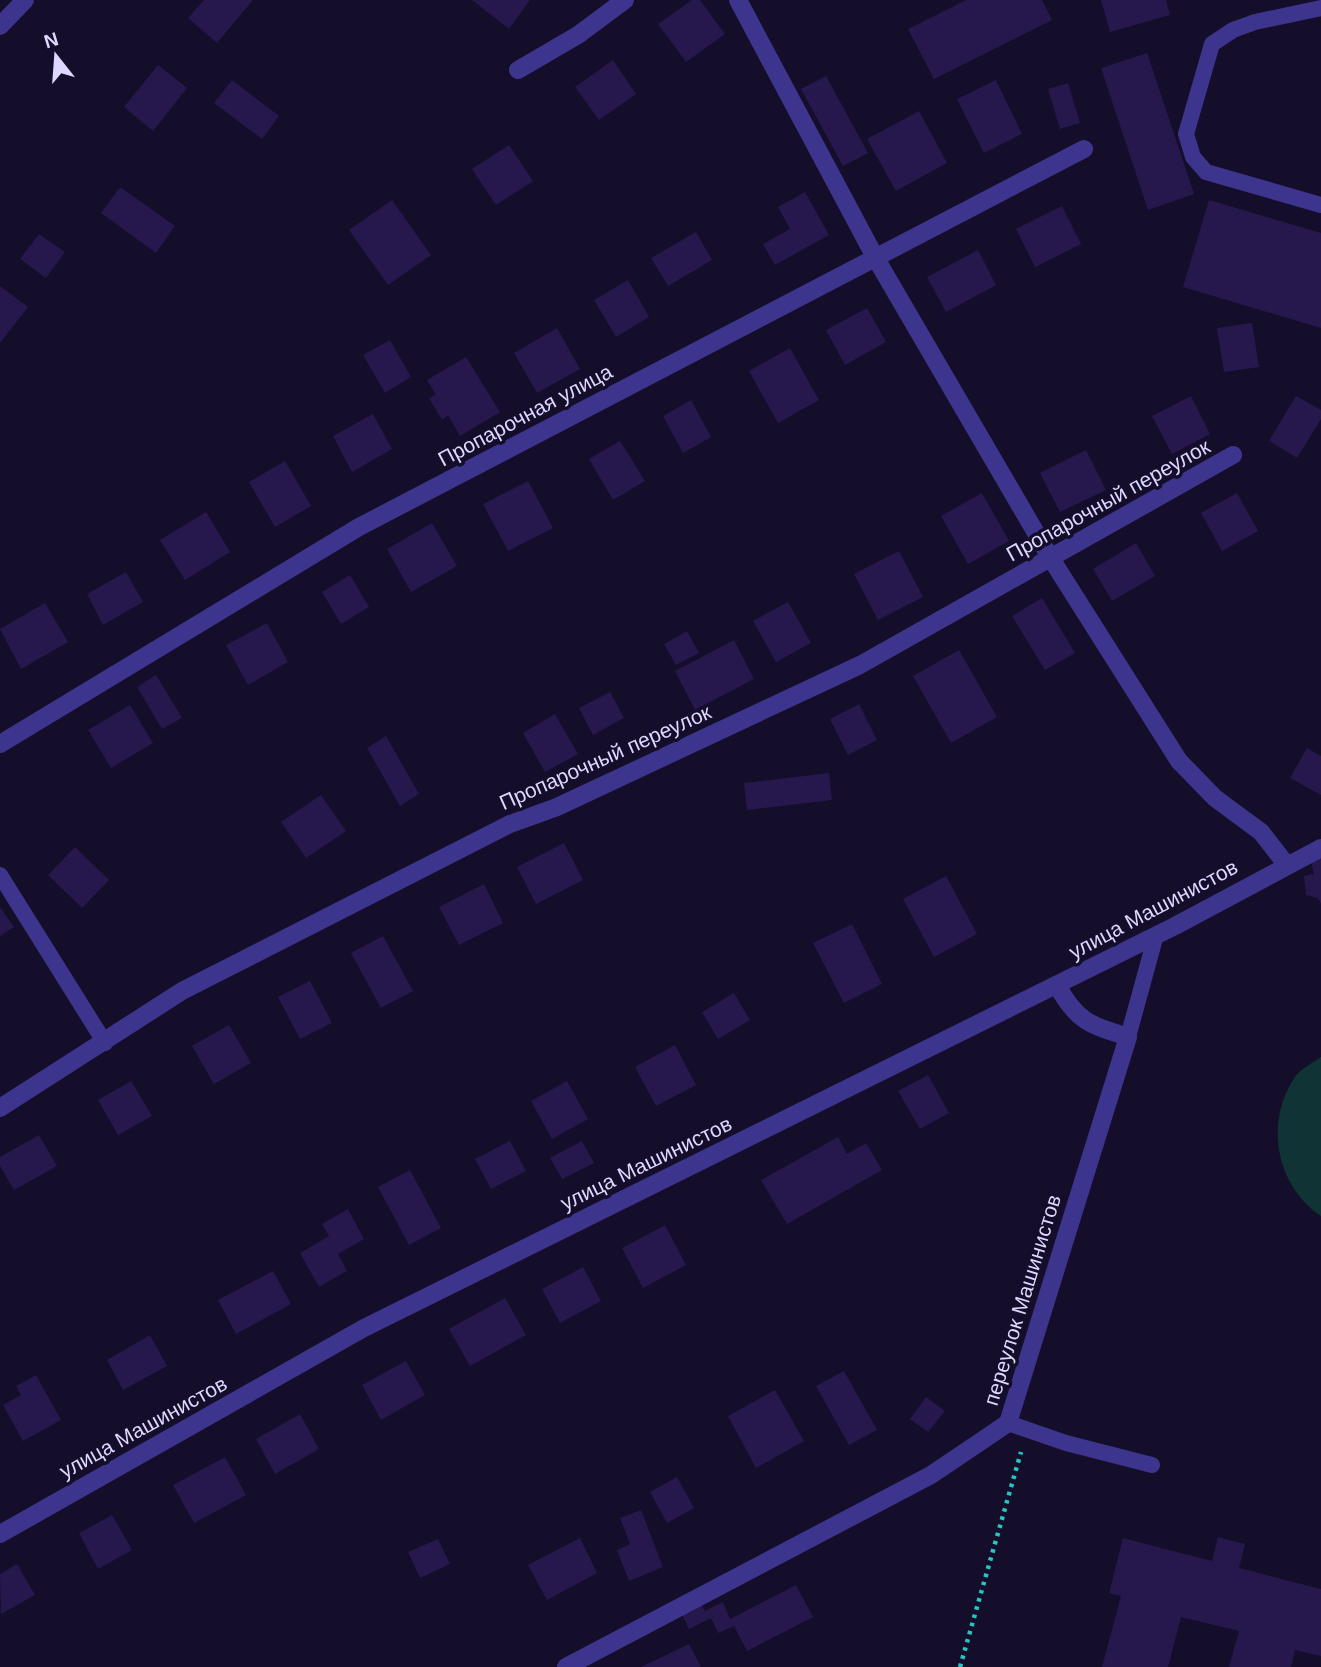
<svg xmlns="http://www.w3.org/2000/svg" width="1321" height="1667" font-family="Arial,sans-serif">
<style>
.green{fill:#103435}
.building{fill:#26184d}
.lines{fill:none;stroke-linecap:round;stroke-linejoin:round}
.path{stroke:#25c6c4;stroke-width:4.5;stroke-dasharray:3.5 5;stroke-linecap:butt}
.service{stroke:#3d358d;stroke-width:16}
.minor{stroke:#3d358d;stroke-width:18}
.tertiary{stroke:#3d358d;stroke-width:18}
.labels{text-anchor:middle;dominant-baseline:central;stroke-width:7;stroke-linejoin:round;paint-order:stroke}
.street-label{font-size:21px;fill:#ded7ff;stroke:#140e2a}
</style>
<rect width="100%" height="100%" fill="#140e2a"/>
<path class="green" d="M1321 1057V1216C1276 1186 1264 1122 1295 1077 1300 1069 1313 1063 1321 1057Z"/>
<path class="building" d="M204 0H253L217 43 188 18Z
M472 0H530L509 29Z
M692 0H700L725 34 686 62 658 24Z
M966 0H1042L1052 20 934 79 908 29Z
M1101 0H1166L1170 15 1110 32Z
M1147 53 1194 194 1148 210 1101 68Z
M613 60 636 94 599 120 575 87Z
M158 65 187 88 153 131 124 107Z
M826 76 868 153 843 166 801 89Z
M232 80 279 116 262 139 214 103Z
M996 80 1022 134 984 153 957 99Z
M1068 83 1080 123 1060 129 1048 89Z
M919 111 947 163 896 191 867 139Z
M509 145 533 181 496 205 472 169Z
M120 187 175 226 156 253 101 213Z
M805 192 829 235 775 265 763 244 790 229 778 207Z
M392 200 431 255 388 285 349 230Z
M1209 200 1321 233V328L1183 287Z
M1062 206 1081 244 1035 267 1016 229Z
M696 232 712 260 668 286 651 258Z
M39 234 65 252 46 278 20 259Z
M978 250 996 285 946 312 927 277Z
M628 280 649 317 616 337 594 300Z
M0 286 28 307 0 343Z
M867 308 886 342 845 365 826 330Z
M1252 323 1259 367 1224 372 1217 328Z
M557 328 580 369 537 393 514 353Z
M390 340 411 377 385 393 363 355Z
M790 348 819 400 778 423 749 371Z
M466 357 500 412 460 436 448 415 442 420 429 398 436 395 427 380Z
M1191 396 1210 434 1172 454 1152 416Z
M1296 396 1321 410V419L1297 458 1269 441Z
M691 400 711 437 683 453 663 416Z
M373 414 392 449 352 472 333 436Z
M620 441 645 481 613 500 589 459Z
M1086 450 1106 490 1060 512 1040 473Z
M285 461 311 506 275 527 249 482Z
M528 481 553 528 508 551 483 504Z
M982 493 1009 541 968 564 941 516Z
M1237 493 1258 531 1222 551 1201 513Z
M206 512 230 552 185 580 160 540Z
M432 523 457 566 411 592 387 549Z
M1136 543 1155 576 1112 601 1093 569Z
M899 551 923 597 878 620 854 574Z
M126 572 143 602 103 625 87 594Z
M350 575 369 607 341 624 322 592Z
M1042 598 1075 653 1045 670 1012 616Z
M788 602 811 643 776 662 753 621Z
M45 603 68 642 21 669 0 629Z
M267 623 288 662 248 685 226 645Z
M687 631 699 653 676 665 664 644Z
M734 640 754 679 695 710 675 671Z
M959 650 997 717 951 743 913 676Z
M156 675 182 718 162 729 137 687Z
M610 692 624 718 593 735 579 708Z
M859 704 877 740 848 755 830 719Z
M130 705 153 743 111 768 88 730Z
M555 714 578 754 545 772 523 733Z
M386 736 419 794 400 806 367 748Z
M1307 748 1321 756V795L1290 778Z
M829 773 832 800 747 810 744 783Z
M321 795 346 831 306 858 281 822Z
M564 843 583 880 536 904 517 867Z
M75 847 109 880 82 908 48 875Z
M1321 853V904L1318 898 1306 895 1304 876 1314 874 1310 857Z
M946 876 977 934 934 957 903 899Z
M484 884 503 923 459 945 439 907Z
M0 907 14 927 0 936Z
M852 924 882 984 844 1003 813 943Z
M383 936 413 991 381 1008 351 953Z
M310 981 332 1023 300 1039 278 997Z
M734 993 750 1020 718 1039 702 1012Z
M229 1025 251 1063 214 1084 192 1046Z
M675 1045 696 1085 656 1106 635 1067Z
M928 1075 949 1113 920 1129 898 1091Z
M131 1081 152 1116 118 1135 98 1100Z
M567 1081 588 1119 552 1139 531 1101Z
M39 1135 57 1166 14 1190 0 1166V1157Z
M838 1137 847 1154 866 1143 882 1170 787 1224 761 1180Z
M510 1141 526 1171 491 1189 475 1159Z
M582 1141 594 1163 562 1179 550 1158Z
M410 1170 441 1228 409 1245 378 1187Z
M348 1209 364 1239 338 1254 347 1271 319 1287 300 1253 329 1236 322 1224Z
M665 1225 686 1265 643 1288 622 1248Z
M583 1267 601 1301 560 1323 542 1289Z
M273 1271 291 1304 236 1334 218 1300Z
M505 1298 526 1335 470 1366 449 1329Z
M150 1335 167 1366 123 1390 107 1360Z
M406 1361 425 1395 381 1420 362 1385Z
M844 1371 877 1430 849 1445 816 1386Z
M36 1375 61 1420 23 1441 3 1405 21 1395 16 1386Z
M775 1390 804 1441 756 1468 728 1416Z
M926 1397 945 1411 928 1432 910 1419Z
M300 1414 319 1449 275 1474 256 1439Z
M225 1457 246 1495 194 1523 173 1485Z
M677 1477 694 1508 667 1523 650 1492Z
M641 1510 663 1567 629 1581 617 1550 630 1544 620 1518Z
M112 1515 132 1550 98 1569 79 1533Z
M1218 1537 1245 1544 1239 1568 1321 1589V1656L1295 1650 1291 1667H1229L1239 1631 1181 1617 1168 1667H1102L1121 1596 1109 1593 1123 1538 1212 1561Z
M580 1538 597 1573 547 1600 528 1565Z
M438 1539 450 1564 420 1578 408 1552Z
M17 1564 35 1595 1 1614 0 1574Z
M796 1585 813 1617 747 1651 734 1626 718 1633 711 1618 689 1629 681 1613 701 1604 705 1611 723 1602 730 1619Z
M689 1644 701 1667H641Z"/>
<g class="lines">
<path class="path" d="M960 1667 1021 1452"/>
<path class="service" d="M1321 8 1255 22 1233 30 1212 44 1186 134 1193 157 1206 172 1321 205
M0 875 105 1043
M1128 1037 1156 935
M1008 1423 1066 1443 1152 1465"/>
<path class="minor" d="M738 0 875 257 1050 557 1179 761 1215 798 1261 832 1286 864
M518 70 578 35 625 0
M0 744 359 527 1084 149
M0 1108 182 991 510 824 557 807 860 665 1233 455
M0 1534 364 1328 1175 926 1321 848
M566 1667 931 1475 1008 1423 1128 1037C1090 1025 1077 1022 1057 985"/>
<path class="tertiary" d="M0 26 25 0"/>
</g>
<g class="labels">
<g class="street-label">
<text transform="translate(525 415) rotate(-28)">Пропарочная улица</text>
<text transform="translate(1108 500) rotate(-29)">Пропарочный переулок</text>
<text transform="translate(605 757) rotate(-24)">Пропарочный переулок</text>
<text transform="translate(1153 909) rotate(-28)">улица Машинистов</text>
<text transform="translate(646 1163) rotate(-26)">улица Машинистов</text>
<text transform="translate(1022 1300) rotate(-73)">переулок Машинистов</text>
<text transform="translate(143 1427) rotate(-29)">улица Машинистов</text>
</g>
</g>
<g transform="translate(56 56) rotate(343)" stroke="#140e2a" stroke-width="5" paint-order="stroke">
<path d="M0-5L12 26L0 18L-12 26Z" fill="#ded7ff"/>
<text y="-10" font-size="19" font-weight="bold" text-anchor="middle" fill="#ded7ff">N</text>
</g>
</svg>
